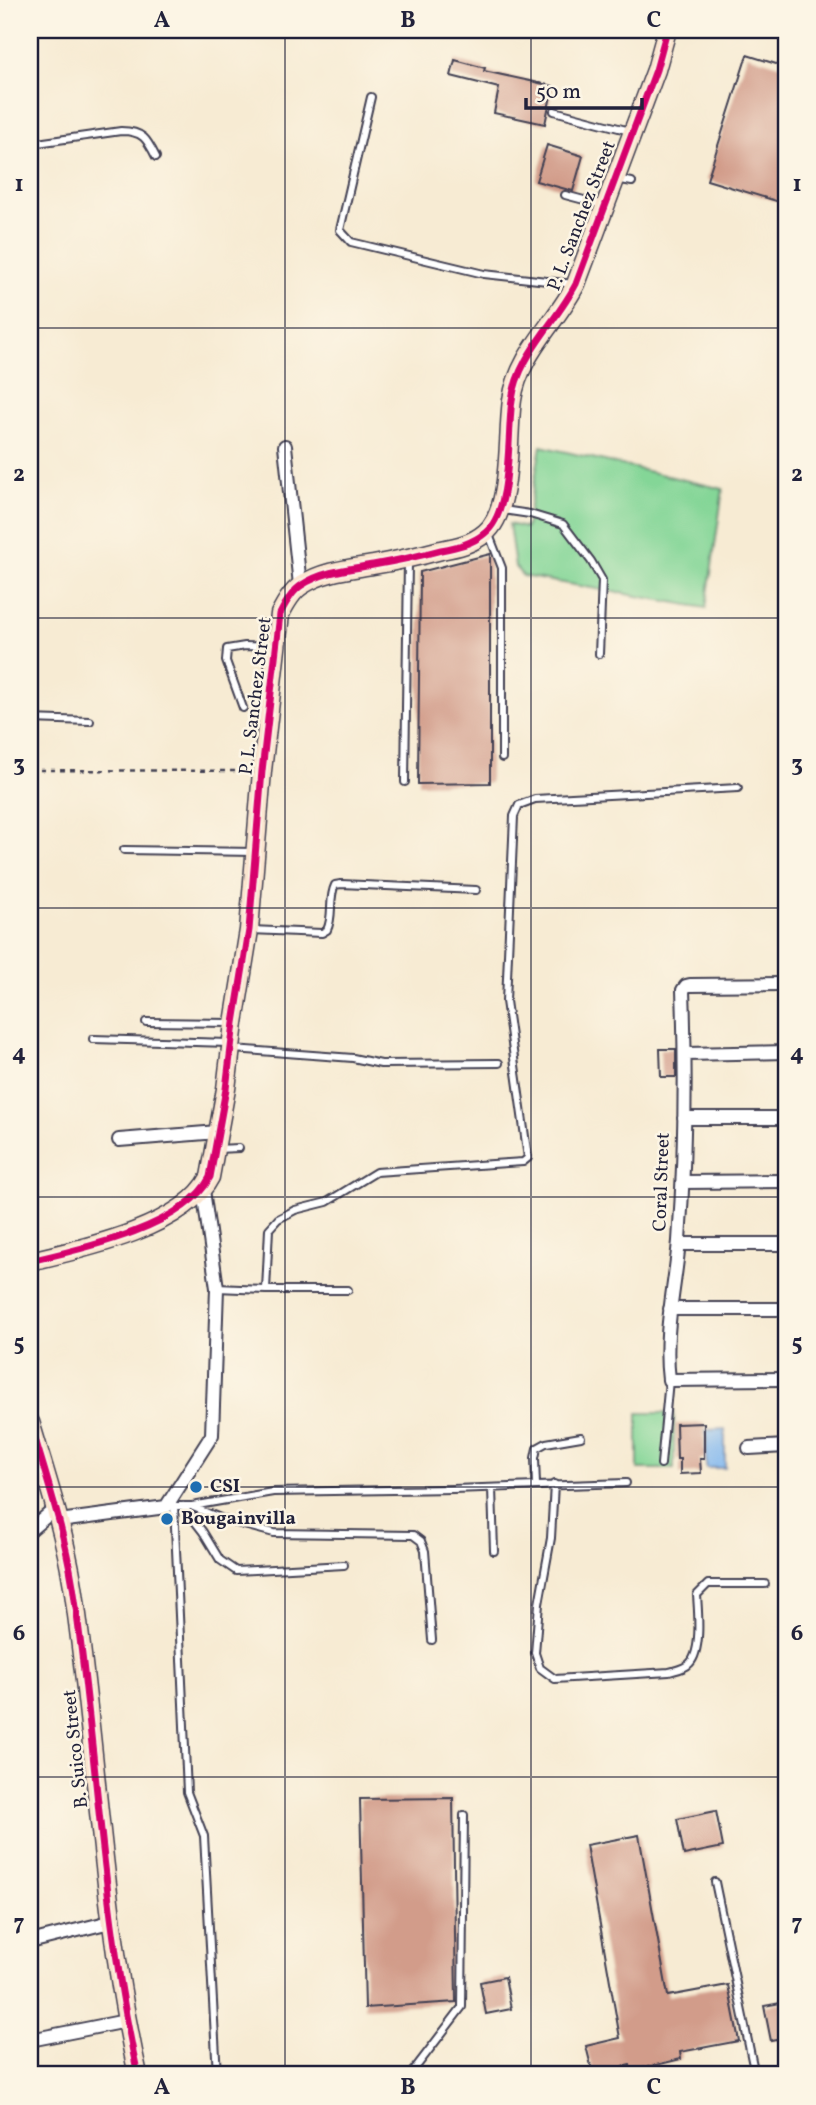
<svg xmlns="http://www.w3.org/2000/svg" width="816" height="2105" font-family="Vollkorn,serif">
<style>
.green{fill:#84d697;stroke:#537c69;stroke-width:2}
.water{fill:#7fb6ef;stroke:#506c95;stroke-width:2}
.building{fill:#d29c8a}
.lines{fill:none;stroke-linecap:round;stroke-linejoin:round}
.lane-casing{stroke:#424052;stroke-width:10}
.street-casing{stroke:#424052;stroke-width:16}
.secondary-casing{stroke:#424052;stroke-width:21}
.path{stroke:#424052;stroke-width:2.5;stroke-dasharray:5 5;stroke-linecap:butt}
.lane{stroke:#fff;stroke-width:6}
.street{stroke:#fff;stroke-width:12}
.secondary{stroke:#fbe5cf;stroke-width:18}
.cycleway-casing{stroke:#fcf5e5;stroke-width:11}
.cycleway{stroke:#d6006c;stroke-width:7}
.grid{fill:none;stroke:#22223b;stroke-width:2;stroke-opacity:0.55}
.poi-dot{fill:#1f6fb2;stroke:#fcf5e5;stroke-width:2.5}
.labels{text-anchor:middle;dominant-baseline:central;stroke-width:5;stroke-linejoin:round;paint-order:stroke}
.street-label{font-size:19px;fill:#22223b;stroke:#fcf5e5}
.poi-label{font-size:19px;font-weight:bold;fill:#22223b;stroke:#fcf5e5;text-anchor:start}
.neatline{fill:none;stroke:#22223b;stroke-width:2.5}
.grid-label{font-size:23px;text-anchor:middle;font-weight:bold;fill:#22223b}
</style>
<rect width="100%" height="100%" fill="#fcf5e5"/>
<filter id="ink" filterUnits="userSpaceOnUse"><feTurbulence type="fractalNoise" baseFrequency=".0143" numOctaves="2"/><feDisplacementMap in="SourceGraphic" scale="14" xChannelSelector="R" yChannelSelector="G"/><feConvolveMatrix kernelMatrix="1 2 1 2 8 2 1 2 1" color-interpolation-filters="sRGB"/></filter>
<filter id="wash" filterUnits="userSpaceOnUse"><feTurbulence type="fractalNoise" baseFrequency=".00686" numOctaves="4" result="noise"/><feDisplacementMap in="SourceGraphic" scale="28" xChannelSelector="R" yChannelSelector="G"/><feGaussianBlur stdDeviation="1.57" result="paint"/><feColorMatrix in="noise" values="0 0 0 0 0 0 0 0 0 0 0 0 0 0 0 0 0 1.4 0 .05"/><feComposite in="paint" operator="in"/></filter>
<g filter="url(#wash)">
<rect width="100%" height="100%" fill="#f7ebd3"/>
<path class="green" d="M541 446 723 489 706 608 523 576 515 567 509 524 526 528Z
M638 1413H674V1469H638Z"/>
<path class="water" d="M725 1429V1468H706V1430Z"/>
<g id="blocks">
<path class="building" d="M747 55 786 67V204L707 180Z
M455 60 485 68 484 71 553 86 545 124 494 113 499 88 451 76Z
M547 145 583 156 573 191 536 181Z
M490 554V783L418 784 420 572Z
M660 1049H676V1077H661Z
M704 1423V1459H700L701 1473 680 1474V1459H677L676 1424Z
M453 1798 456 2002 365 2008 360 1799Z
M716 1811 723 1847 684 1855 677 1819Z
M639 1835 668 1996 728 1985 739 2041 680 2052 681 2059 631 2071 630 2065 593 2074 586 2046 620 2038 586 1845Z
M505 1977 511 2009 486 2014 480 1982Z
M786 2002V2038L771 2041 764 2006Z"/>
</g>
</g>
<g filter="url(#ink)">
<use href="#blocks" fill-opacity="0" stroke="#424052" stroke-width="2"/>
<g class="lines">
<defs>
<path id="lane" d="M371 97 340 230 351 242 484 274 574 284
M554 111 630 131
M30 144 121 131C143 131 147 139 156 157
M616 179 632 182
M565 195 603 205
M503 510 530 514 563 524 591 561 602 580 599 654
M488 532 502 568V758
M243 708 226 661 227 649 245 646 275 647
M30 719 90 721
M405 782 408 561
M124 850 255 852
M251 930 322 933 327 930C334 916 328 899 335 885L341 884 476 890
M146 1022 232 1023
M93 1039 229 1043
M233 1049 353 1058 381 1064 499 1063
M216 1149 239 1148
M217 1288 266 1290H348
M266 1290 269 1229 278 1219 295 1210 327 1202 376 1172 523 1162 528 1158 506 1001 514 816 519 805 535 799 738 788
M661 1464 669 1380
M554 1484 551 1538 539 1604 535 1653 540 1668 555 1679 669 1672C676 1670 685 1669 690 1663 702 1650 698 1611 697 1595L708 1584H765
M536 1485 535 1458 537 1448 546 1443 581 1437
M492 1488 494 1551
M174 1505 187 1792 204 1836 217 2075
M171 1506H192L273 1492 453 1489 626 1483
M183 1506 203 1532 220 1560 236 1571 344 1565
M193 1507 225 1520 274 1533 413 1535 421 1541 425 1551 432 1640
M715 1882 755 2075
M410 2075 462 2007 464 1815"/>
<path id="street" d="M285 446 300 585
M786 984 690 985 686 986 683 990C686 1073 685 1158 679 1241 675 1288 663 1333 669 1380L786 1379
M686 1054 786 1052
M684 1118H786
M119 1140 218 1132
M683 1182 786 1181
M679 1244H786
M670 1309H786
M749 1448 786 1446
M59 1521 166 1507 212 1435 217 1288 203 1190
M30 1530 56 1508
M30 1942 110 1922
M30 2040 126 2021"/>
<path id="secondary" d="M30 1261C82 1249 185 1227 210 1177L226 1089 234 1023 249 930 262 771 280 614C285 604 292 591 302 585 323 571 350 569 373 565 396 561 419 556 441 550 457 547 472 544 485 533 513 511 507 434 512 400 518 355 556 323 576 284L656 70 667 30
M30 1422C46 1476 64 1530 73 1586 97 1749 102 1914 138 2075"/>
</defs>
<use href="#lane" class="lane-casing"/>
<use href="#street" class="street-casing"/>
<use href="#secondary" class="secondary-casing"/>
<path class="path" d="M30 770 247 771"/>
<use href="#lane" class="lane"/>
<use href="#street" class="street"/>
<use href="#secondary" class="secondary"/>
<defs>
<path id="cycleway" d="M30 1261C82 1249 185 1227 210 1177L226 1089 234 1023 249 930 262 771 280 614C285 604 292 591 302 585 323 571 350 569 373 565 396 561 419 556 441 550 457 547 472 544 485 533 513 511 507 434 512 400 518 355 556 323 576 284L656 70 667 30
M30 1422C46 1476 64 1530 73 1586 97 1749 102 1914 138 2075"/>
</defs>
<use href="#cycleway" class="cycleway-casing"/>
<use href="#cycleway" class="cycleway"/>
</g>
</g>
<path class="grid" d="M285 30V2075M531 30V2075M30 328H786M30 618H786M30 908H786M30 1197H786M30 1487H786M30 1777H786"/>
<g class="poi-dot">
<circle cx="196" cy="1487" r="7"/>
<circle cx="167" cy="1519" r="7"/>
</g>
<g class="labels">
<g class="street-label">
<text transform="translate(582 216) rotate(-69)">P. L. Sanchez Street</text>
<text transform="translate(256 696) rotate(-83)">P. L. Sanchez Street</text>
<text transform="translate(662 1182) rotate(-88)">Coral Street</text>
<text transform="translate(76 1749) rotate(-96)">B. Suico Street</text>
</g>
<g class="poi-label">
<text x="210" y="1487">CSI</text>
<text x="181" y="1519">Bougainvilla</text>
</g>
</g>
<rect width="816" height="2105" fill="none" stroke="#fcf5e5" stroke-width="77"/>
<path d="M526 98v10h116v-10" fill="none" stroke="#22223b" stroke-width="3.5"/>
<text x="536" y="98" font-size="21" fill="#22223b" stroke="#fcf5e5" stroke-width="5" paint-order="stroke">50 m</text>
<rect x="38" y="38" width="740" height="2028" class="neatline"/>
<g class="grid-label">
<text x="162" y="27">A</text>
<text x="408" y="27">B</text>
<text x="654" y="27">C</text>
<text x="19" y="191">1</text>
<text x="797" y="191">1</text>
<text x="19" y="481">2</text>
<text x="797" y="481">2</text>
<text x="19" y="771">3</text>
<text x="797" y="771">3</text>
<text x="19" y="1060">4</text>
<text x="797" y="1060">4</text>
<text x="19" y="1350">5</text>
<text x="797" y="1350">5</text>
<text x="19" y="1640">6</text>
<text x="797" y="1640">6</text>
<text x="19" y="1930">7</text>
<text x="797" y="1930">7</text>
<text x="162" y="2094">A</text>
<text x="408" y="2094">B</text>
<text x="654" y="2094">C</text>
</g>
</svg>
